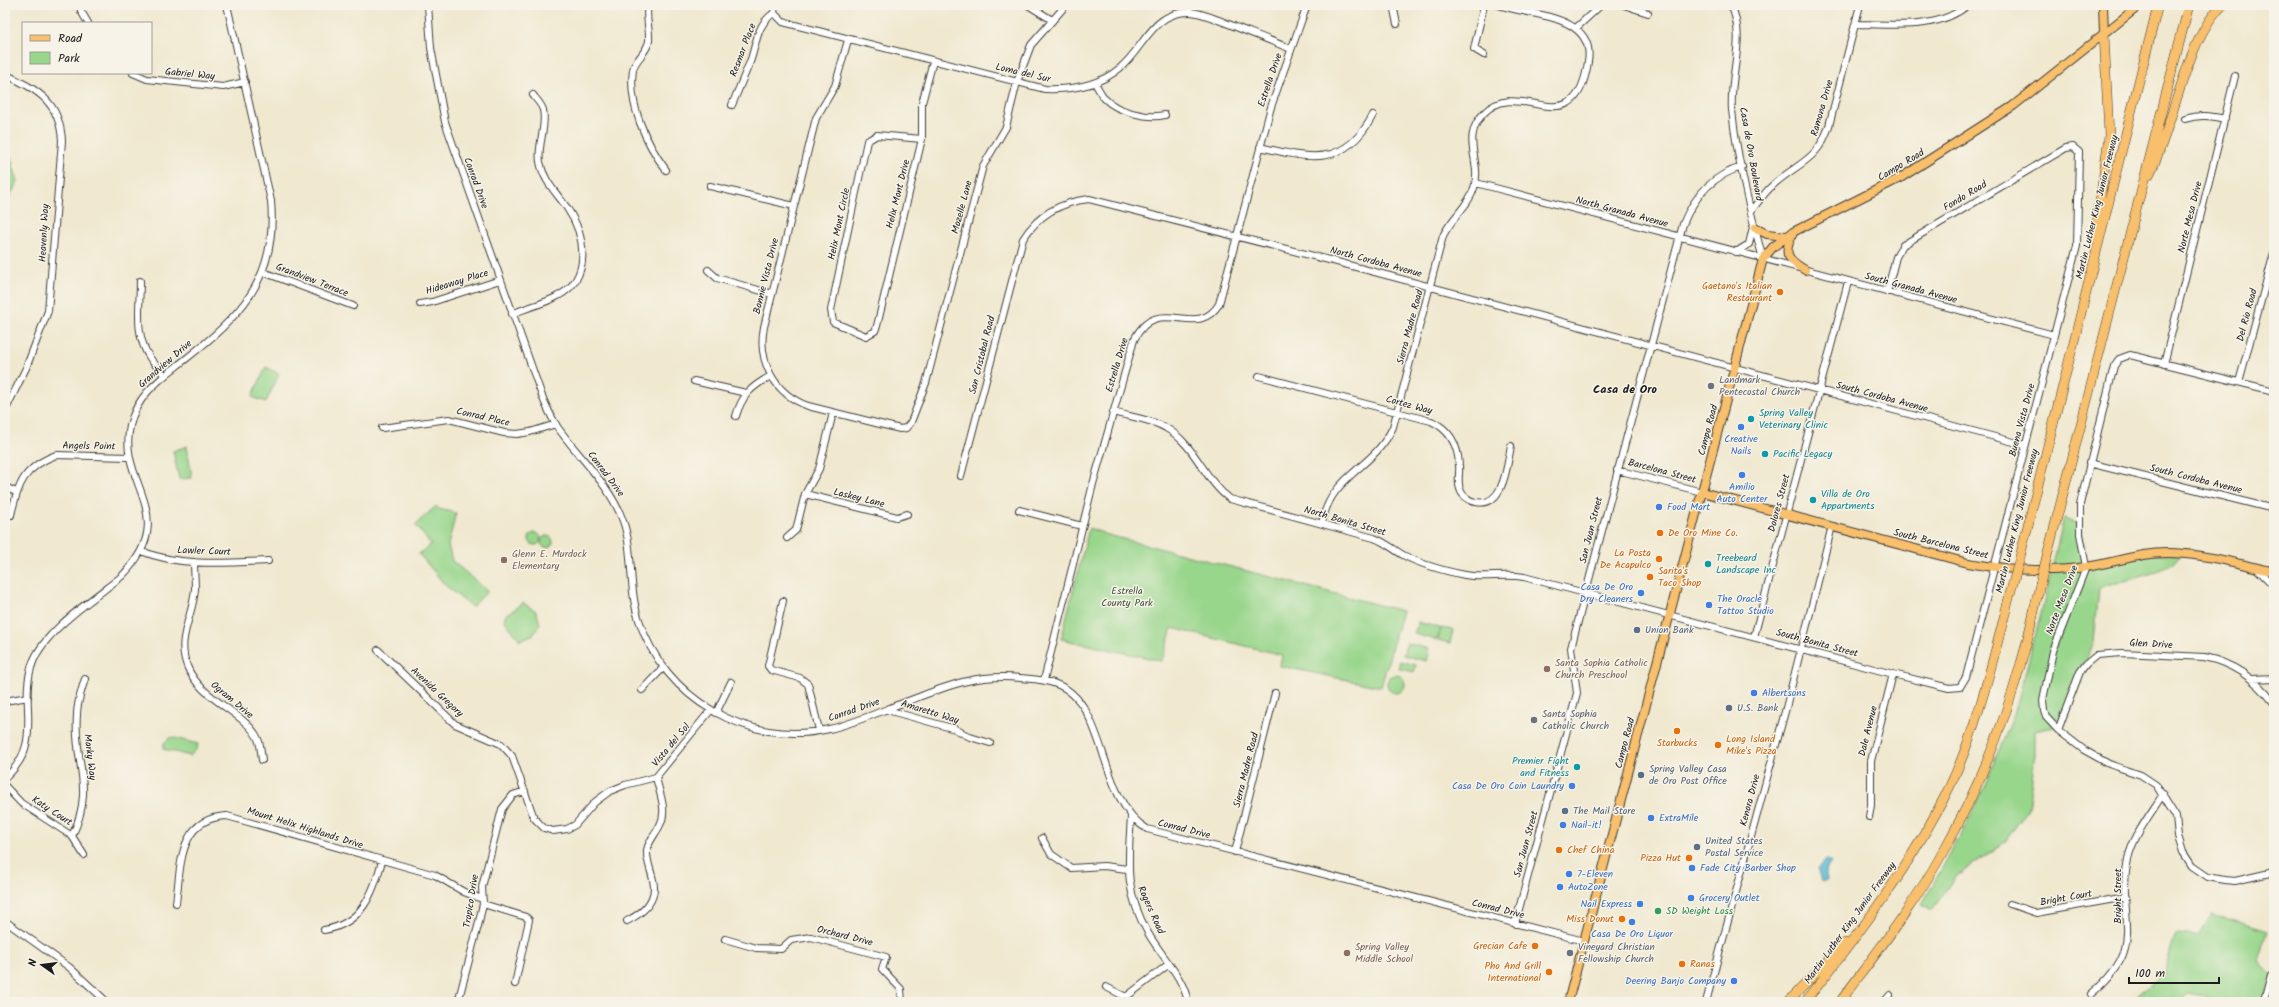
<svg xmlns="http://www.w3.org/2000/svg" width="2279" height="1007" font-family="Kalam,sans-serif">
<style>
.green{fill:#98d68b;stroke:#5a7954}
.water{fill:#55b6d3;stroke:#386978}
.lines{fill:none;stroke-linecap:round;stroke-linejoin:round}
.minor-casing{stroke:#3c3b37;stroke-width:8}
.major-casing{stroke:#3c3b37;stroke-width:10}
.highway-casing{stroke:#3c3b37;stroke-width:10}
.minor{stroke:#fff;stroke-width:6}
.major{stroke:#f8bf6c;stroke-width:8}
.highway{stroke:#f8bf6c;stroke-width:9}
.highway-bridge-casing{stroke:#3c3b37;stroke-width:10;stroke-linecap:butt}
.highway-bridge{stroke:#f8bf6c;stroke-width:9}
.food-dot{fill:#e8710a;stroke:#f7f3e8;stroke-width:1.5}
.worship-dot{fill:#6b7280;stroke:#f7f3e8;stroke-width:1.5}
.culture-dot{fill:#0f9aa8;stroke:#f7f3e8;stroke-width:1.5}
.shop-dot{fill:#3f7fe0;stroke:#f7f3e8;stroke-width:1.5}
.education-dot{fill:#8d6e63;stroke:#f7f3e8;stroke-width:1.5}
.service-dot{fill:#5c6f8a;stroke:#f7f3e8;stroke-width:1.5}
.leisure-dot{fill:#2e9e5b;stroke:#f7f3e8;stroke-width:1.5}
.labels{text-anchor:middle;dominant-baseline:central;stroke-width:3;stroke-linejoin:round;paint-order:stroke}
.street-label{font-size:10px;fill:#1c1c1c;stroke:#f7f3e8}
.food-label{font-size:10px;fill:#c56008;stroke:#f7f3e8;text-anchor:end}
.worship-label{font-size:10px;fill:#5b616d;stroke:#f7f3e8;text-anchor:start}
.culture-label{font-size:10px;fill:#0d838f;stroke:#f7f3e8;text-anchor:start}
.shop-label{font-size:10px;fill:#366cbe;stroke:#f7f3e8;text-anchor:start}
.education-label{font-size:10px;fill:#785e54;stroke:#f7f3e8;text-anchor:start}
.park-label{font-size:10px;fill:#41543d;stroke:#f7f3e8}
.service-label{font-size:10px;fill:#4e5e75;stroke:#f7f3e8;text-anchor:start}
.leisure-label{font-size:10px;fill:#27864d;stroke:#f7f3e8;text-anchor:start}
.quarter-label{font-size:12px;font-weight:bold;fill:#1c1c1c;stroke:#f7f3e8}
</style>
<rect width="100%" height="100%" fill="#f7f3e8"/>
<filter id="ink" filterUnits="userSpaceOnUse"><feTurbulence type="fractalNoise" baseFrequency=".025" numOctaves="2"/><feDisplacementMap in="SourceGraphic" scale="8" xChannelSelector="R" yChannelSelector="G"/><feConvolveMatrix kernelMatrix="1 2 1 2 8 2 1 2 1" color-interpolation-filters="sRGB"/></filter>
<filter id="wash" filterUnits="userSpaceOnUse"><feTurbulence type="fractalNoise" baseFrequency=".012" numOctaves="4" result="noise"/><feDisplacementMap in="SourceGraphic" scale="16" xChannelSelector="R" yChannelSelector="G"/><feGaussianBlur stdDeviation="0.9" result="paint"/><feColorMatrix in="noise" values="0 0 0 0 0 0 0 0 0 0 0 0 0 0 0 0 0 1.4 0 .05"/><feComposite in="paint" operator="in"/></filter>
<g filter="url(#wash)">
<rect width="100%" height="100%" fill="#f0e8cf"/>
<path class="green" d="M5 140 18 181 6 203 5 209Z
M266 367 279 374 266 402 252 397Z
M187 446 192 478 179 479 173 451Z
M436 506 439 509 456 513 448 545 452 561 488 591 472 607 446 586 419 554 431 544 415 525Z
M2064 518 2080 525 2086 567 2153 554H2182L2173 564 2159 570 2099 589 2094 642 2063 725 2035 731V755L2028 808 2005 842 1955 877 1932 910 1922 904 1971 816 2014 715 2042 610Z
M1089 528 1108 535 1402 611 1381 687 1280 666 1282 655 1172 628 1162 661 1061 639Z
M529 539a6 6 0 1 1 12 0a6 6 0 1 1-12 0Z
M541 542a6 6 0 1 1 12 0a6 6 0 1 1-12 0Z
M523 603 536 611 540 624 534 634 520 640 504 620 505 616Z
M1418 622 1440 628 1437 640 1414 634Z
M1441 628 1453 630 1450 643 1438 640Z
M1407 643 1429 649 1426 661 1403 655Z
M1400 661 1416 665 1414 672 1398 668Z
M1387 684a9 9 0 1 1 18 0a9 9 0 1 1-18 0Z
M171 737 198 744 197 749 190 756 163 749 164 743Z
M2212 914 2268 931 2259 961 2271 976 2264 1002H2236L2188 993 2179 1002H2133L2139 992 2163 975 2176 933 2199 935Z"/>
<path class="water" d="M1827 859 1831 863C1826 868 1825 874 1827 880L1821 882 1817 869Z"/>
</g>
<g filter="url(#ink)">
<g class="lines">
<defs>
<path id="minor" d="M428 5 431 48 445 122 542 396C546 406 551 416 556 425 578 457 610 484 623 521 634 551 628 588 639 620 664 698 748 748 829 729 852 724 875 714 897 705 942 689 970 673 1020 678 1032 679 1044 679 1056 684 1109 703 1097 799 1147 829L1584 941
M648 5C645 17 650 29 649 41 647 53 634 60 633 70 628 105 646 143 666 170
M775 5 774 13 783 22 1045 89C1072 90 1099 86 1120 68 1145 47 1152 11 1191 12 1203 13 1215 19 1226 23 1248 32 1270 40 1291 49
M1028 5 1052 20
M1393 5 1397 24
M1484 5 1474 49 1484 55
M1624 5 1648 13
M1731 5C1747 39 1729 74 1732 110 1737 160 1750 211 1763 259
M81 11 88 23
M1856 24C1894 24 1937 31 1968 5
M1576 28 1601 5
M848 40 835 86 816 118 764 327C757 362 775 394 808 406L900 429 906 428 911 422 926 383 983 166 1006 127 1017 82 1031 45 1066 5
M133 73 147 79 223 87 245 82
M5 74C37 90 60 101 62 141L48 311 26 368 5 411
M1095 83C1098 88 1101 94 1105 99 1118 112 1148 119 1165 115
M732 105C738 91 744 76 750 62 757 43 756 25 774 13
M2185 119C2199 114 2211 116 2225 119
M922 139 877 135 867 141 831 310 833 322 866 336 875 331 877 326 922 139V103L933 61
M1260 147C1310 159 1345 168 1373 115
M1476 183 2054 335
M710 186 794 206
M1751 211C1758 202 1765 192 1773 185 1797 163 1818 161 1829 126L1860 5
M1736 252 1749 244 1753 227
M708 270 717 278 772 294
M263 272 353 306
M140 281C140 307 134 335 150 358 154 364 160 369 164 375
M420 304 432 302 500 280
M512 314C527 307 544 304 558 296 592 278 586 236 567 208 556 192 544 182 540 162 537 145 547 127 543 110 542 105 536 99 533 95
M2164 364 2235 76
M1259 376 1431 421C1449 429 1458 445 1459 465 1460 473 1457 481 1460 489 1462 496 1469 501 1476 502 1504 508 1507 465 1511 446
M694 381 746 393
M2239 382 2274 253
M2274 391 2130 355 2119 359 2114 366 2080 504V534L2086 567 2053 651 2043 700 2044 711 2046 717 2058 730 2084 750 2109 764 2141 775 2156 785 2176 817 2178 836 2183 852 2192 866 2208 877 2224 880 2235 881 2274 872
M1113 412C1130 417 1151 419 1166 428 1195 444 1204 480 1230 499L1374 538C1385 542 1393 549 1403 555 1422 565 1445 571 1465 575 1485 579 1504 573 1524 577L1893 674 1949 688 1960 687 1966 677 2077 246 2079 152 2073 147 2066 148 1903 245 1896 257 1887 292
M736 416C742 395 752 386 771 376
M382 428 449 419 504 433 517 434 530 432 556 424
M2089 463 2274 509
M1617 470 1702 492
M961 476 1023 239C1038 215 1061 202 1089 199L1337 262 2025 445
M5 487 16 492
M805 494 897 517 907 514
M1019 510 1082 526
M11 515C18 484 24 467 56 455L129 457
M1322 523C1331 474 1374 469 1393 427L1443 236C1451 218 1469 206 1474 188 1483 161 1459 139 1484 113 1520 75 1575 148 1588 62 1596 14 1529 16 1499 5
M787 538 796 530 805 494 819 469 833 413
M141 551C181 567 226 563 268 561
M194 562C194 571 195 580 195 589 193 617 176 638 187 666 200 700 247 713 258 739 261 746 261 753 262 760
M2256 568 2274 586
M783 601 768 666 771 670 800 678 808 684 819 730
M1754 637 1848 282
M378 650 455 724 501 744 512 756 534 818 544 828 553 831 567 829 575 825 595 802 610 791 625 785 656 777 710 711
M2252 679 2274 678
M1044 680 1093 484 1134 340C1158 291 1196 342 1219 304L1271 107 1307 5
M642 690 663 668
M5 701 28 697
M887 710 955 729 970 737 990 743
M716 713 731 682
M2058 730 2080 672 2086 664 2097 655 2122 653 2204 657C2233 663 2256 679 2274 703
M5 778C46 742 17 704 33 662 46 629 95 598 122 576 182 515 117 483 130 426 136 396 160 379 182 362 240 316 278 280 271 201L227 5
M5 786 21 803 72 836 84 855
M1131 817C1128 863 1124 891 1148 933 1161 956 1183 976 1188 1002
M1869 817 1871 805V761L1893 674
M72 836C96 786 73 763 77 715 77 703 81 691 85 679
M1042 838 1051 854 1071 868 1104 866 1127 869
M1235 852 1275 693
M176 903C181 866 178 818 227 816L435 875 464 892 482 899
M483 904 526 917 529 920 515 984
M2010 904 2036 913 2126 897
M5 921 69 967 107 1002
M627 921C643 913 658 900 653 880 651 870 646 860 647 850 649 840 656 834 660 825 668 810 659 793 656 777
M1515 924 1577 693 1571 648 1683 224C1694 197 1713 175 1742 167
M324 930C362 924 373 894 382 861
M725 939 756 948 781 949 791 940 811 937 886 957 882 969 901 989 902 1002
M1106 987 1126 997 1169 964
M2091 994C2151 944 2115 920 2128 859 2133 836 2150 815 2163 794
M458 1002 478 926 483 904 482 887 502 809 513 795 525 791
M1706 1002 1786 708 1832 526
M1884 1002 1890 995
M2264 1002 2271 976H2274"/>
<path id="major" d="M2103 5 2104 33
M1755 228 1767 234 1786 236
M1793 233C1783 253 1786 259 1805 270
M1702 492 1968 563C2008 570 2046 573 2086 567 2114 563 2142 552 2170 553 2205 554 2240 564 2274 572
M1568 1002 1763 259 1773 247 1793 232 1902 177 2013 106 2140 5"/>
<path id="highway" d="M2149 175C2174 127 2184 43 2222 5
M2095 238 2109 136 2104 33
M2020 557 2158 5
M2046 560 2189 5
M1788 1002 1845 943
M1805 1002C1859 934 1912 864 1950 786 1980 722 1995 650 2013 583
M1840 1002C1876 953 1915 904 1944 850 1977 791 2003 728 2021 663 2029 637 2034 610 2040 584"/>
</defs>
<use href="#minor" class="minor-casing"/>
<use href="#major" class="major-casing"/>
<use href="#highway" class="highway-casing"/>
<use href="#minor" class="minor"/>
<use href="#major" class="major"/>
<use href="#highway" class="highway"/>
<defs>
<path id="highway-bridge" d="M2013 583 2020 557
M2040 584 2046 560"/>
</defs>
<use href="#highway-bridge" class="highway-bridge-casing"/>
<use href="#highway-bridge" class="highway-bridge"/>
</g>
</g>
<g class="food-dot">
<circle cx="1780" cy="292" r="4"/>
<circle cx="1660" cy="533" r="4"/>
<circle cx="1659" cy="559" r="4"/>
<circle cx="1650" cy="577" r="4"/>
<circle cx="1677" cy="731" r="4"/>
<circle cx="1718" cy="745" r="4"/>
<circle cx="1559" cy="850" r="4"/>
<circle cx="1689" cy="858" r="4"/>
<circle cx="1622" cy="919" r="4"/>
<circle cx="1535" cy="946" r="4"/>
<circle cx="1682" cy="964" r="4"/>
<circle cx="1549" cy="972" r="4"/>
</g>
<g class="worship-dot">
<circle cx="1711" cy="386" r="4"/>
<circle cx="1534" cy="720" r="4"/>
<circle cx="1570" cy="953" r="4"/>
</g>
<g class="culture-dot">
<circle cx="1751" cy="419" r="4"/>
<circle cx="1765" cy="454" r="4"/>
<circle cx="1813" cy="500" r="4"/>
<circle cx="1708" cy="564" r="4"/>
<circle cx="1577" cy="767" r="4"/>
</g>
<g class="shop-dot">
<circle cx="1741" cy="427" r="4"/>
<circle cx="1742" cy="475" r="4"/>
<circle cx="1659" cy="507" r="4"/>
<circle cx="1641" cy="593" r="4"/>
<circle cx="1709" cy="605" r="4"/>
<circle cx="1754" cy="693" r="4"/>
<circle cx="1572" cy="786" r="4"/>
<circle cx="1651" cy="818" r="4"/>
<circle cx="1563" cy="825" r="4"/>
<circle cx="1692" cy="868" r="4"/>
<circle cx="1569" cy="874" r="4"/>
<circle cx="1560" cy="887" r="4"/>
<circle cx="1691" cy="898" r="4"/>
<circle cx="1640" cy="904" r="4"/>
<circle cx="1632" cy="922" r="4"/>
<circle cx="1734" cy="981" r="4"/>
</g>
<g class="education-dot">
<circle cx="504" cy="560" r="4"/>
<circle cx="1547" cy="669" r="4"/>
<circle cx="1347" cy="953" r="4"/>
</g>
<g class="service-dot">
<circle cx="1637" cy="630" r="4"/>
<circle cx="1729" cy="708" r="4"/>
<circle cx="1641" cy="775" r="4"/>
<circle cx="1565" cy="811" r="4"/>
<circle cx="1697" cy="847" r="4"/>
</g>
<circle class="leisure-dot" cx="1658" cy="911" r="4"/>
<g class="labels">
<g class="street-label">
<text transform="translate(743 50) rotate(-69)">Resmar Place</text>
<text transform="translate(1023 73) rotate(13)">Loma del Sur</text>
<text transform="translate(190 74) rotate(6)">Gabriel Way</text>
<text transform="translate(1270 80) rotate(-71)">Estrella Drive</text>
<text transform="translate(1822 108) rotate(-74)">Ramona Drive</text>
<text transform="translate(1751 154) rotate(80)">Casa de Oro Boulevard</text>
<text transform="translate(1901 165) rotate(-31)">Campo Road</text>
<text transform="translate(476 183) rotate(70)">Conrad Drive</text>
<text transform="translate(898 194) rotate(-76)">Helix Mont Drive</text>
<text transform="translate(1965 196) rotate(-31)">Fondo Road</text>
<text transform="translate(962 207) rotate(-75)">Mozelle Lane</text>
<text transform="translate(2097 207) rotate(-76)">Martin Luther King Junior Freeway</text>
<text transform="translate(1622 212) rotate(15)">North Granada Avenue</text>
<text transform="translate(2190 217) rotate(-76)">Norte Mesa Drive</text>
<text transform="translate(839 224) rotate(-78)">Helix Mont Circle</text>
<text transform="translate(44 233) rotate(-87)">Heavenly Way</text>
<text transform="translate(1376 262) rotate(15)">North Cordoba Avenue</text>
<text transform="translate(766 276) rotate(-76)">Bonnie Vista Drive</text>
<text transform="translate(312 280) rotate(21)">Grandview Terrace</text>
<text transform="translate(457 282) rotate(-17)">Hideaway Place</text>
<text transform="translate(1911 288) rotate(15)">South Granada Avenue</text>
<text transform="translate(2247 315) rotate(-75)">Del Rio Road</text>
<text transform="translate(1410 327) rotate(-75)">Sierra Madre Road</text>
<text transform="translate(982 355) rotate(-76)">San Cristobal Road</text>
<text transform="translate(165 364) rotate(-41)">Grandview Drive</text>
<text transform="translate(1117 365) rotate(-73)">Estrella Drive</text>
<text transform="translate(1882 397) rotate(15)">South Cordoba Avenue</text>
<text transform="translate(1409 405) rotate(15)">Cortez Way</text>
<text transform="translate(483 417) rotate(13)">Conrad Place</text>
<text transform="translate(2022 420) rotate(-75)">Buena Vista Drive</text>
<text transform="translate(1708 430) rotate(-75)">Campo Road</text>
<text transform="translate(89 446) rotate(1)">Angels Point</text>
<text transform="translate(1662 471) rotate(15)">Barcelona Street</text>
<text transform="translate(606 474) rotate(53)">Conrad Drive</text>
<text transform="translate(2196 479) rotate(14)">South Cordoba Avenue</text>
<text transform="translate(859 498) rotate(14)">Laskey Lane</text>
<text transform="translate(1779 503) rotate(-75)">Dolores Street</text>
<text transform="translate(1345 521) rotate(16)">North Bonita Street</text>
<text transform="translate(2017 521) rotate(-76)">Martin Luther King Junior Freeway</text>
<text transform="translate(1591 530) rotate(-76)">San Juan Street</text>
<text transform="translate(1941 544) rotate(14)">South Barcelona Street</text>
<text transform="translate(204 551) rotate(2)">Lawler Court</text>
<text transform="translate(2062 600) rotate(-69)">Norte Mesa Drive</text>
<text transform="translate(1817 643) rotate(15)">South Bonita Street</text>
<text transform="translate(2151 644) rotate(3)">Glen Drive</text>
<text transform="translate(437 692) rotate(43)">Avenida Gregory</text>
<text transform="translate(232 700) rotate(40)">Ogram Drive</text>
<text transform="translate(854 710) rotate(-19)">Conrad Drive</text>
<text transform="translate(930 712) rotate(17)">Amaretto Way</text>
<text transform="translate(1868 731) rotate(-76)">Dale Avenue</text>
<text transform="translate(1625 743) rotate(-75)">Campo Road</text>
<text transform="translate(671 745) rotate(-50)">Vista del Sol</text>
<text transform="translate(90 757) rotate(83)">Marky Way</text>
<text transform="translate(1246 770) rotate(-76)">Sierra Madre Road</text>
<text transform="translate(1750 800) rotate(-75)">Kenora Drive</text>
<text transform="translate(52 811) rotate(33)">Katy Court</text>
<text transform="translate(305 828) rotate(17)">Mount Helix Highlands Drive</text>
<text transform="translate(1184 829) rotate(14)">Conrad Drive</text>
<text transform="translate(1526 844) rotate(-75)">San Juan Street</text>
<text transform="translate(2118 896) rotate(-90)">Bright Street</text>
<text transform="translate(2066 898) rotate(-10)">Bright Court</text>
<text transform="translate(471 901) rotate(-81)">Tropico Drive</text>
<text transform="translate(1498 909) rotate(14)">Conrad Drive</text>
<text transform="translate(1151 910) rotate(66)">Rogers Road</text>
<text transform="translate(1850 923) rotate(-54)">Martin Luther King Junior Freeway</text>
<text transform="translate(845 936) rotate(14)">Orchard Drive</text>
</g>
<g class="food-label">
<text x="1772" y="286">Gaetano's Italian<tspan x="1772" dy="12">Restaurant</tspan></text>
<text x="1668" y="533" text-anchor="start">De Oro Mine Co.</text>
<text x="1651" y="553">La Posta<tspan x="1651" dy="12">De Acapulco</tspan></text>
<text x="1658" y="571" text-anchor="start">Sarita's<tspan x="1658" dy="12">Taco Shop</tspan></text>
<text x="1726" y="739" text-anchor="start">Long Island<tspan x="1726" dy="12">Mike's Pizza</tspan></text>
<text x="1677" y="743" text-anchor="middle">Starbucks</text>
<text x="1567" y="850" text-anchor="start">Chef China</text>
<text x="1681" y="858">Pizza Hut</text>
<text x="1614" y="919">Miss Donut</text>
<text x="1527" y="946">Grecian Cafe</text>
<text x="1690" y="964" text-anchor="start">Ranas</text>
<text x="1541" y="966">Pho And Grill<tspan x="1541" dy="12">International</tspan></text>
</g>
<g class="worship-label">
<text x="1719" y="380">Landmark<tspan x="1719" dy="12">Pentecostal Church</tspan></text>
<text x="1542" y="714">Santa Sophia<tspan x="1542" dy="12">Catholic Church</tspan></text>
<text x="1578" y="947">Vineyard Christian<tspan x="1578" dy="12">Fellowship Church</tspan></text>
</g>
<g class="culture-label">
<text x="1759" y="413">Spring Valley<tspan x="1759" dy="12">Veterinary Clinic</tspan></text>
<text x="1773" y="454">Pacific Legacy</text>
<text x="1821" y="494">Villa de Oro<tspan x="1821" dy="12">Appartments</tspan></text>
<text x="1716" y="558">Treebeard<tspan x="1716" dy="12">Landscape Inc</tspan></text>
<text x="1569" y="761" text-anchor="end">Premier Fight<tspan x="1569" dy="12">and Fitness</tspan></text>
</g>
<g class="shop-label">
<text x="1741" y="439" text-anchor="middle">Creative<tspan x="1741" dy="12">Nails</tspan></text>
<text x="1742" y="487" text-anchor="middle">Amilio<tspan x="1742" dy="12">Auto Center</tspan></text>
<text x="1667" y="507">Food Mart</text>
<text x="1633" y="587" text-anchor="end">Casa De Oro<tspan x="1633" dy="12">Dry Cleaners</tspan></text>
<text x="1717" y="599">The Oracle<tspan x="1717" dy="12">Tattoo Studio</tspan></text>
<text x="1762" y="693">Albertsons</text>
<text x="1564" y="786" text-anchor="end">Casa De Oro Coin Laundry</text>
<text x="1659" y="818">ExtraMile</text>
<text x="1571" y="825">Nail-it!</text>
<text x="1700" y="868">Fade City Barber Shop</text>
<text x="1577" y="874">7-Eleven</text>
<text x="1568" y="887">AutoZone</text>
<text x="1699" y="898">Grocery Outlet</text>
<text x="1632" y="904" text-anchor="end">Nail Express</text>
<text x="1632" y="934" text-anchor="middle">Casa De Oro Liquor</text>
<text x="1726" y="981" text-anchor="end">Deering Banjo Company</text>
</g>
<g class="education-label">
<text x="512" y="554">Glenn E. Murdock<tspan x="512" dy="12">Elementary</tspan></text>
<text x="1555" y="663">Santa Sophia Catholic<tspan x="1555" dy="12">Church Preschool</tspan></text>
<text x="1355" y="947">Spring Valley<tspan x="1355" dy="12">Middle School</tspan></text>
</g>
<g class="park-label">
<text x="1127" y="591">Estrella<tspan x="1127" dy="12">County Park</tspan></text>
</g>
<g class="service-label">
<text x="1645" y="630">Union Bank</text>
<text x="1737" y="708">U.S. Bank</text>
<text x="1649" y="769">Spring Valley Casa<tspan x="1649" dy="12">de Oro Post Office</tspan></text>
<text x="1573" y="811">The Mail Store</text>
<text x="1705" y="841">United States<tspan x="1705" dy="12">Postal Service</tspan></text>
</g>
<g class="leisure-label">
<text x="1666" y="911">SD Weight Loss</text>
</g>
<g class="quarter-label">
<text x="1625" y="389">Casa de Oro</text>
</g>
</g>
<rect width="2279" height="1007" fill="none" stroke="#f7f3e8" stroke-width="20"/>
<rect x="22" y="22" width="130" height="52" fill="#f7f3e8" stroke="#9f9d96"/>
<rect x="30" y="35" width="20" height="6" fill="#f8bf6c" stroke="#9f9d96"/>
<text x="58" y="42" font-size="12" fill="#1c1c1c">Road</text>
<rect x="30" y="52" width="20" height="12" fill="#98d68b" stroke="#9f9d96"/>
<text x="58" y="62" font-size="12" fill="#1c1c1c">Park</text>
<g transform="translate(42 965) rotate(284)" stroke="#f7f3e8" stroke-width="3" paint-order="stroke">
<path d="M0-3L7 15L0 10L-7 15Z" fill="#1c1c1c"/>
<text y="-6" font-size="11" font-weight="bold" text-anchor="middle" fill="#1c1c1c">N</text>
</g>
<path d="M2129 977v6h90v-6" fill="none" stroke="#1c1c1c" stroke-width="2"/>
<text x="2135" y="977" font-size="12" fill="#1c1c1c" stroke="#f7f3e8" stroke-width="3" paint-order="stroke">100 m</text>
</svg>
